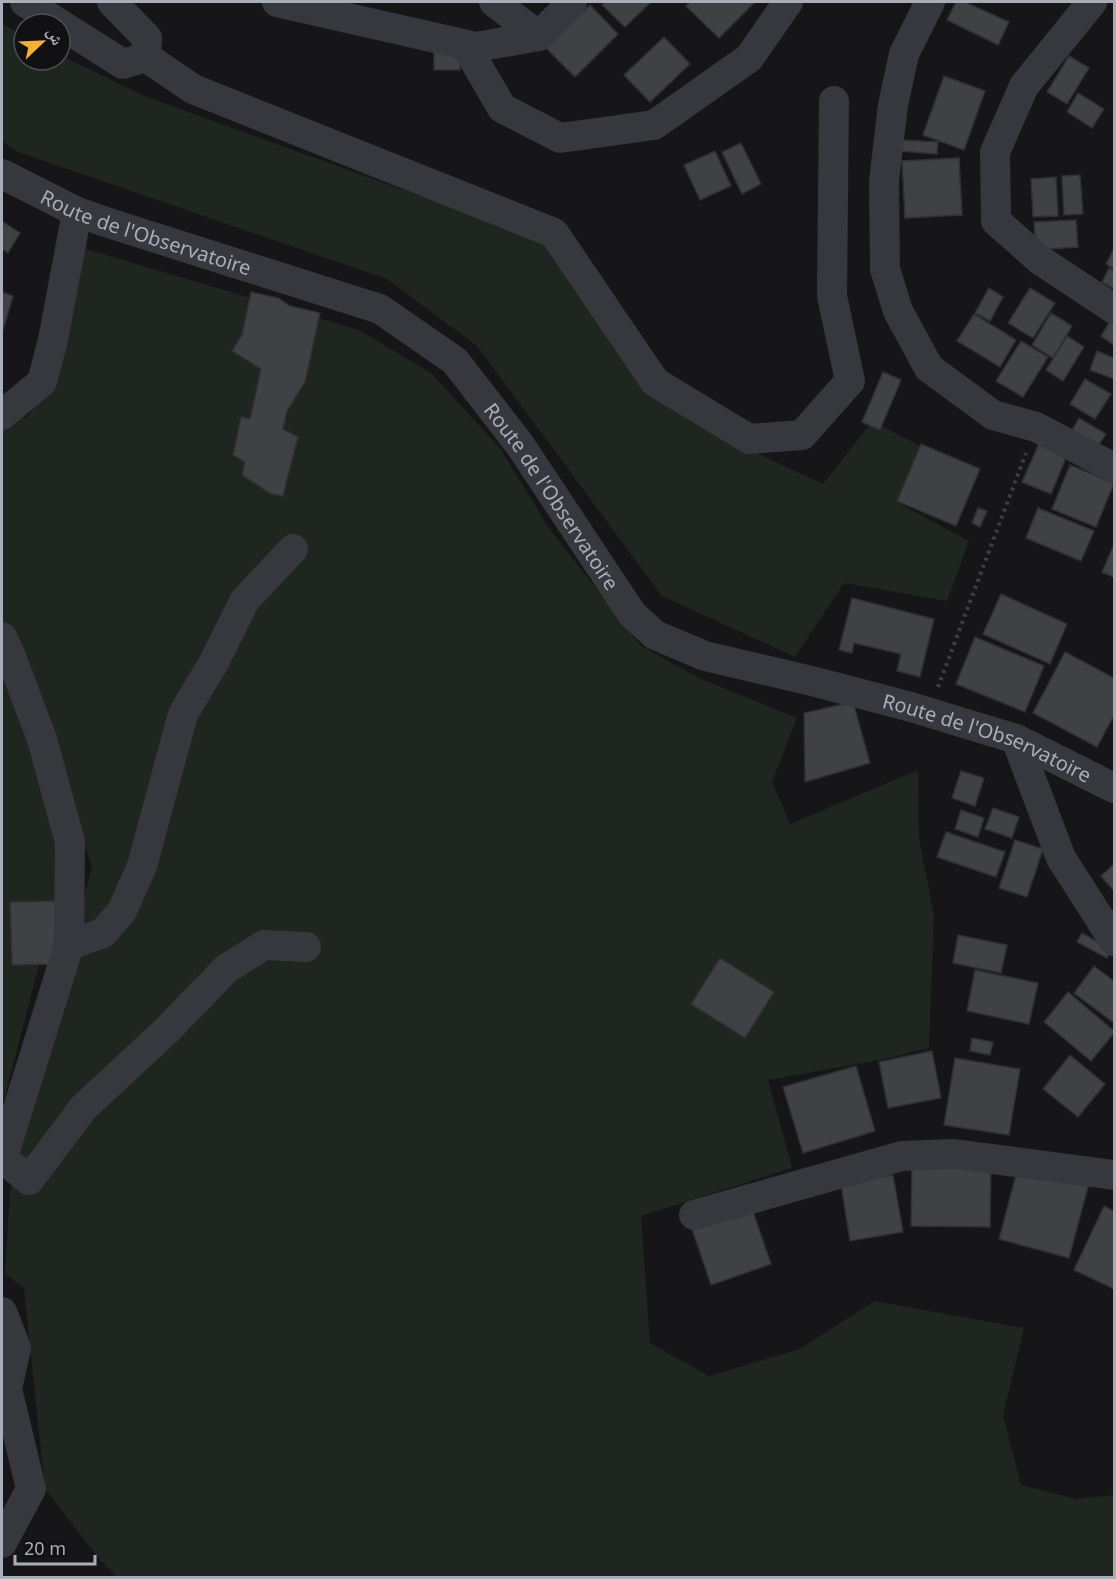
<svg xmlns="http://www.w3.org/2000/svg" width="1116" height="1579" font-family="'Noto Sans','Noto Naskh Arabic',sans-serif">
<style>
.green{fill:#1e261f}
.building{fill:#404145;stroke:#303034;stroke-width:1.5}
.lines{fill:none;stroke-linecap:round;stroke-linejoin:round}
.path{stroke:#3d3f44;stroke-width:4;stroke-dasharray:3 4.5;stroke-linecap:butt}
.minor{stroke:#37383d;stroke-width:30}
.labels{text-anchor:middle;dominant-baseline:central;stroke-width:4.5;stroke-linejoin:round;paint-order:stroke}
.street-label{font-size:20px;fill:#a8adb8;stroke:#111113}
</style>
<rect width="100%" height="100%" fill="#161618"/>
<path class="green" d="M2 23 24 38V60H60V55L142 95 558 246 698 419 735 443 823 484 873 421 920 446 900 504 969 541 947 601 844 583 795 657 662 596 477 346 387 279 18 152 2 141Z
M79 247 359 330 431 373 499 447 549 528 640 645 699 678 797 718 772 782 790 824 918 770 919 839 934 915 929 1048 885 1059 768 1080 792 1168 641 1216 650 1343 709 1376 800 1349 874 1301 1024 1328 1003 1415 1021 1485 1076 1499 1114 1495V1577L118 1578 100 1560 45 1489 24 1288 5 1274 10 1192 92 866 26 672 2 619V423L25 418 57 380Z
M2 663 42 768 61 879 2 1108Z"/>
<path class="building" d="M605 2H651L625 27 602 5Z
M690 2H755L719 38 686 6Z
M956 2H965L1009 22 998 45 947 20Z
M590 5 618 34 575 77 546 48Z
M664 37 690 64 650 102 624 75Z
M434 47H460V70H434Z
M1069 56 1089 68 1067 104 1047 92Z
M944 76 985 91 964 150 923 135Z
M1078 93 1104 109 1092 128 1067 112Z
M901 140 938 142 937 154 900 151Z
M741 143 761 184 742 194 722 152Z
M715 151 731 186 700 200 684 165Z
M959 158 962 215 905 218 902 161Z
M1080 175 1083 214 1064 215 1062 176Z
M1056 177 1058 216 1033 217 1031 179Z
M1076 220 1078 247 1036 250 1034 222Z
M2 221 20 233 8 253 2 249Z
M1114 248V269L1106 264Z
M1109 268 1114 271V289L1102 282Z
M989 288 1003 297 990 321 975 313Z
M1030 288 1055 303 1033 338 1008 323Z
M2 292 13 296 3 330H2Z
M251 292 278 298 290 306 320 313 305 382 287 411 283 429 298 437 283 496 271 494 242 475 245 462 233 455 241 417 250 419 261 369 232 351 242 335Z
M1051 313 1072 326 1053 358 1032 345Z
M974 314 1016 340 1000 367 957 341Z
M1114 315V345L1101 336Z
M1067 336 1084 347 1063 381 1046 370Z
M1021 341 1048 357 1023 397 996 381Z
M1097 351 1114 358V379L1090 370Z
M883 372 901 380 880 430 862 422Z
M1085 379 1111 394 1095 419 1070 404Z
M1079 418 1106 434 1096 449 1070 433Z
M1042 437 1070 448 1051 494 1022 482Z
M921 444 980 469 956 526 897 501Z
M1070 465 1114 483 1096 527 1052 509Z
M978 508 987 511 980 527 972 523Z
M1038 508 1094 531 1081 561 1026 538Z
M1114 544V577L1102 572Z
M1001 594 1067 624 1050 664 983 634Z
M852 598 934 619 920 677 897 671 901 654 854 643 852 653 839 650Z
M975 637 1044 666 1025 712 956 684Z
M1065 652 1114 678V715L1097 747 1033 713Z
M853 702 870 763 805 782 804 713Z
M961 771 984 778 975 806 952 798Z
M993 808 1019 817 1012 838 985 829Z
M961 810 984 818 978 837 955 829Z
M946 832 1005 852 996 877 937 857Z
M1015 840 1043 849 1027 897 999 888Z
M1114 864V891L1101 876Z
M56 901 58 964 12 965 10 902Z
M1082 933 1112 950 1107 958 1077 942Z
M958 935 1007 945 1001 973 953 963Z
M720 958 774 992 745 1038 691 1004Z
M1094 966 1114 981V1023L1074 993Z
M975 970 1038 983 1029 1024 967 1011Z
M1068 992 1114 1031V1033L1091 1061 1044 1022Z
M972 1038 993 1042 990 1055 970 1051Z
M932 1051 941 1098 888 1108 879 1062Z
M1070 1055 1105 1084 1078 1117 1043 1089Z
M955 1058 1020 1069 1009 1135 944 1125Z
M856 1066 875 1131 803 1153 783 1087Z
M912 1159 991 1160 990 1227 911 1226Z
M1019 1164 1089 1183 1069 1258 999 1239Z
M893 1175 903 1232 850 1241 841 1184Z
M750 1203 771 1264 711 1285 690 1223Z
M1104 1206 1114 1211V1289L1074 1270Z"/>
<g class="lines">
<path class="path" d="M938 687 1026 453"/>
<g class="minor">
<path d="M25 2 123 64 146 57 147 38 112 2"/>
<path d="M277 2 476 47 539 36 572 2"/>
<path d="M494 2 539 36"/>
<path d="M930 2 904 54 893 105 884 181 885 269 898 311 929 368 993 415 1036 427 1114 468"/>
<path d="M1092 2 1024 86 995 152 996 221 1040 260 1114 309"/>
<path d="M466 46 502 108 560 138 654 125 749 58 788 2"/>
<path d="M146 57 193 89 554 233 655 382 749 439 802 435 850 381 832 296 834 101"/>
<path id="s1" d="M2 174 77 212 112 224 380 309 455 361 520 445 632 614 655 635 705 656 812 681 911 707 1016 739 1114 788"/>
<path d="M2 415 42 382 53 340 77 212"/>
<path d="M2 637 10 654 42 739 70 842 69 945 2 1160"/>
<path d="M1016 739 1061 858 1114 941"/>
<path d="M69 945 103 933 122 911 142 866 183 714 214 662 245 600 293 549"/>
<path d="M2 1158 29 1180 84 1107 166 1031 226 969 264 945 306 947"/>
<path d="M694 1215 902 1156 954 1154 1114 1175"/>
<path d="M2 1312 16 1348 7 1389 31 1489 2 1543"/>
</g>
</g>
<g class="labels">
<g class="street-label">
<text stroke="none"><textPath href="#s1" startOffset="156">Route de l'Observatoire</textPath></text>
<text stroke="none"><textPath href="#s1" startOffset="660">Route de l'Observatoire</textPath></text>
<text stroke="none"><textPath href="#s1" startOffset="1182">Route de l'Observatoire</textPath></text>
</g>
</g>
<rect width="1116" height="1579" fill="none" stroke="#a8adb8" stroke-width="6"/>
<g transform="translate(42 42) rotate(67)"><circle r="28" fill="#111113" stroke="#4d4f55" stroke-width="1.5"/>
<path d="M0-4.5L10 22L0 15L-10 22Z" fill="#f2b134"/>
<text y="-9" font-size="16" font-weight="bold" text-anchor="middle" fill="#a8adb8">ش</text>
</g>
<path d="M15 1555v9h80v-9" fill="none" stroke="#a8adb8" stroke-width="3"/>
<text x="24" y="1555" font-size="18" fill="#a8adb8" stroke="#111113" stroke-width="4.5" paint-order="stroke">20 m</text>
</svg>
